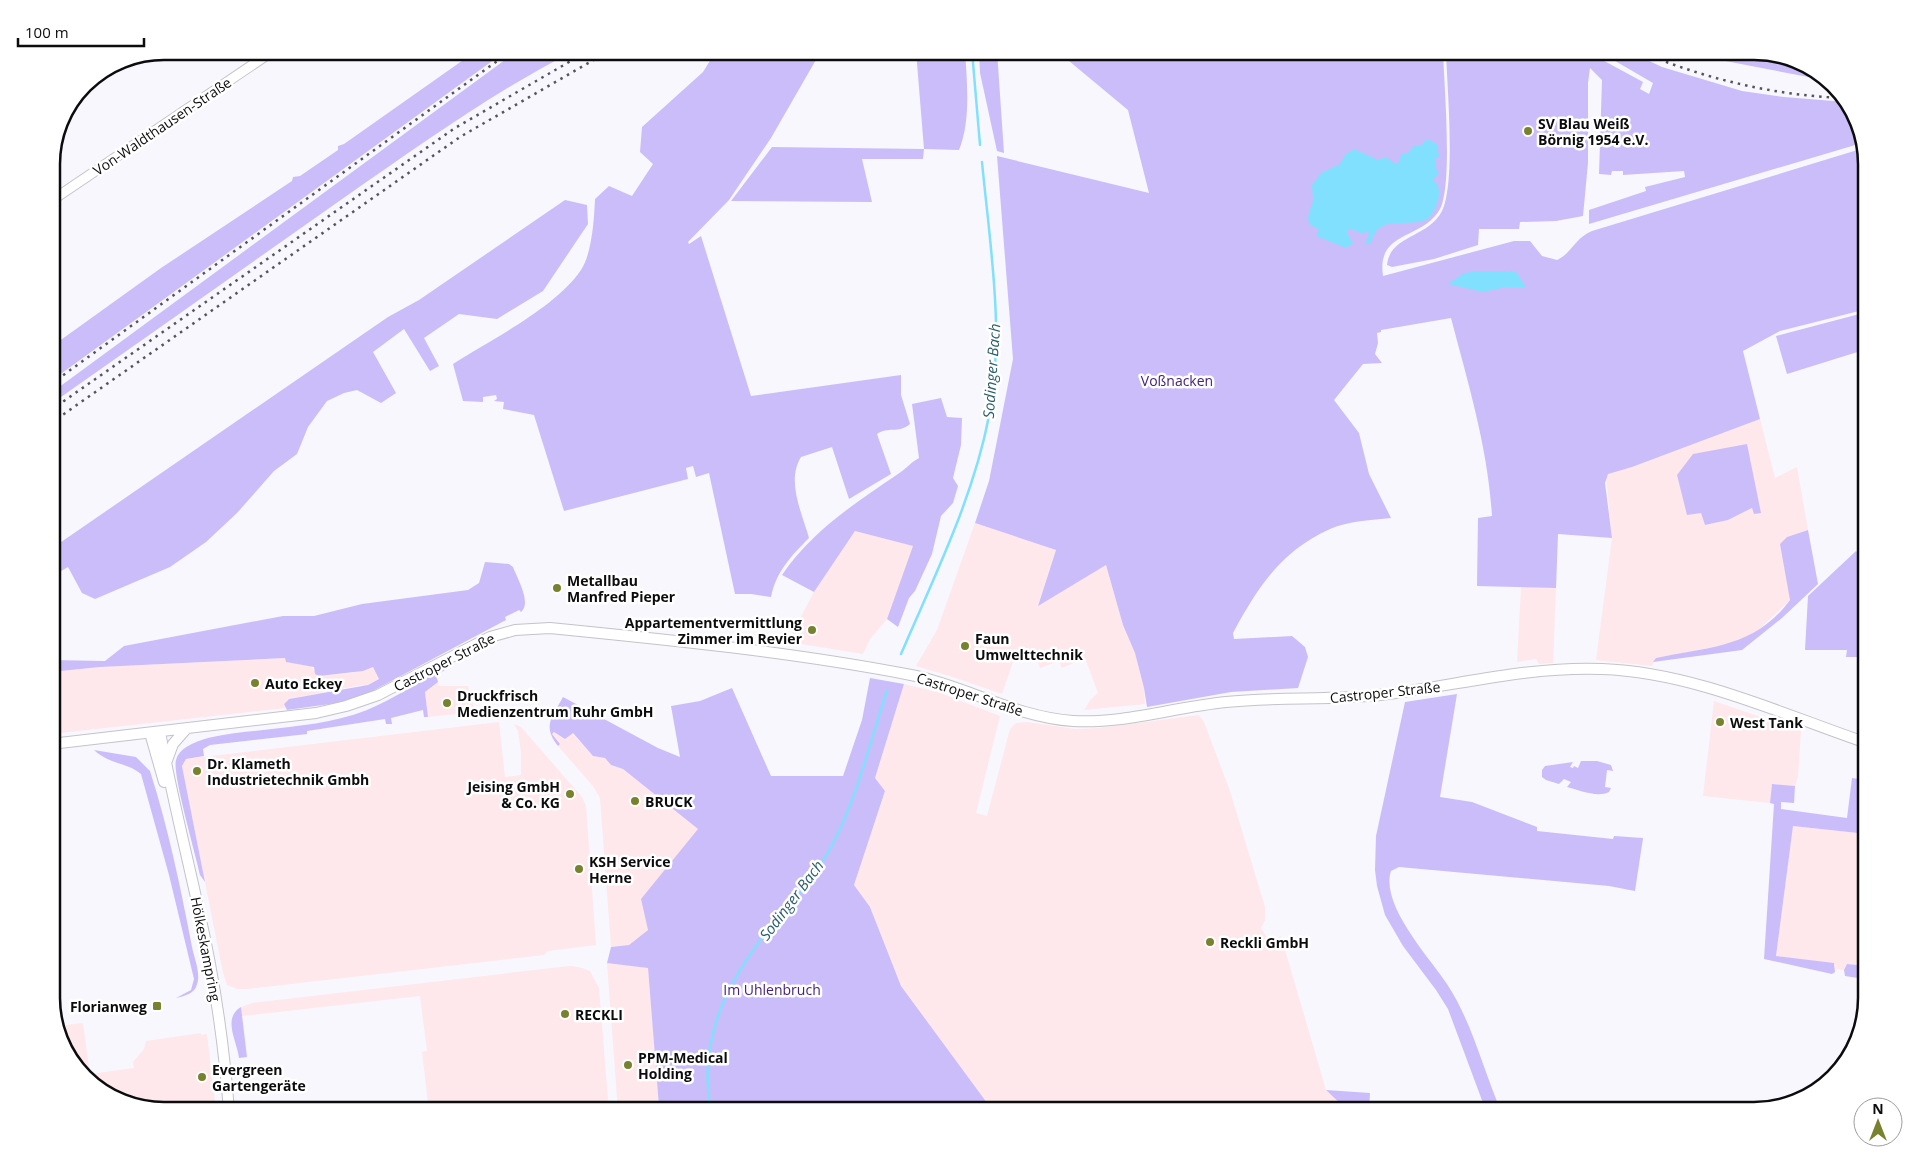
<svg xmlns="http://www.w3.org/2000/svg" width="1918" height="1162" font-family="'Open Sans',sans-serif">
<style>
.industrial{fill:#fee8eb;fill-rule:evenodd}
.green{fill:#cbbdfa}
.water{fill:#81e0fd}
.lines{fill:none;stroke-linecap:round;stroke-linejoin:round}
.stream{stroke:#81e0fd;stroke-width:2.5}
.tertiary-casing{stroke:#c4c3c9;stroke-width:11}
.secondary-casing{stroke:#c4c3c9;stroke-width:12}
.tertiary{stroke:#fff;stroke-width:9}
.secondary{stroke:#fff;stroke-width:10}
.rail{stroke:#555458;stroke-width:2.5;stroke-dasharray:2.5 5;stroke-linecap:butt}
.poi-dot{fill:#78812d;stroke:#fff;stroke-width:2}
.labels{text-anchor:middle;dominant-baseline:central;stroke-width:5;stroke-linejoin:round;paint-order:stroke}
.poi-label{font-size:14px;font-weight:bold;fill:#0c0c0e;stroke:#fff;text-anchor:start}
.street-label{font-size:14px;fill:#0c0c0e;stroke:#fff}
.park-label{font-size:14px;fill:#452182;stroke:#fff}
.water-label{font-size:15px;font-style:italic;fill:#295e6d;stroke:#fff}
.rim{fill:none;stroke:#0c0c0e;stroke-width:2.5}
</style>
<rect width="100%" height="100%" fill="#f8f7fd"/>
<path class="industrial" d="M1760 419 1775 478 1797 467 1808 530 1787 537 1790 600 1755 633 1735 643 1656 658 1652 666 1596 660 1612 538 1606 476 1610 472 1632 467ZM1747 444 1754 514 1752 508 1728 520 1705 525 1701 513Z
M975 523 1056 550 1038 605 1106 565 1123 625 1135 653 1144 688 1145 704 1084 710 1091 699 1098 693 1085 658 1062 668 1059 661 1040 668 1035 655 1014 659 1002 694 953 677 916 666 937 630Z
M855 531 914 546 887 619 870 639 863 654 795 643 791 646 786 645 814 592Z
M1521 587 1556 588 1553 663 1539 664 1536 659 1517 662Z
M285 658 286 662 310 665 319 676 352 673 373 667 379 679 365 686 362 685 288 699 284 704 286 708 51 734V672L100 667Z
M438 682 439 686H468L469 690H471L474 712 428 717 425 692Z
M904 684 940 693 1000 716 976 813 987 816 1010 729 1016 723 1027 722 1075 729 1099 728 1199 715 1204 722 1230 791 1265 907V920L1261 928 1270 942 1281 936 1326 1090 1348 1111H993L901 986 870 907 854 885 885 792 875 778Z
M1714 701 1801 731 1798 776 1795 786 1772 784 1770 803 1703 796Z
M499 722 505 777 521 775V752L518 731 514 724 521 727 582 797 586 806 596 945 548 951 544 955 247 989H237L227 985 223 973 182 766 186 759Z
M554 732 565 738 572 733 593 756 605 758 611 765 623 769 698 829 648 930 629 945 611 947 600 798 593 786 558 746 560 743 552 734Z
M1793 826 1867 834V966L1847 964 1844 970 1835 969 1836 965 1776 956Z
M51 935 59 999 57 1006 53 1011Z
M616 962 648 968 659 1107 640 1109V1111H618L607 963Z
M569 966 579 967 590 971 599 988 609 1111H429L422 1052 427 1051 420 996 242 1016 241 1007 252 1003Z
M83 1023 90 1074 134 1068 133 1062 144 1049 146 1041 201 1033V1035L207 1034 216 1111H164L107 1095 67 1055 58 1026Z"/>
<path class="green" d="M476 51H506L51 381V347L161 268 292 181 293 177 300 176 338 150V146L344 144Z
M517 51H574C493 92 419 146 345 197 247 266 149 335 51 404V393Z
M716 51H821L771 138 729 200 688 242 689 244 701 236 751 396 901 375V395L910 424C898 434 888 426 877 434L891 474 849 499 832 447 801 457C786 481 802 513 809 538 791 556 776 572 771 597L751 594H735L709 473 696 477 693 466 686 468 688 479 564 511 534 415 503 409 504 402 494 401 497 399 496 395 483 397V402L463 401 453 364C492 339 555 308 581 270 592 253 594 220 595 199L609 186 632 196 653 164 640 152 642 127 703 72Z
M916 51H965C967 83 971 120 959 150L924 149 923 159H862L872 202 731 201 772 147 924 149Z
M979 51H997L1004 153 997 151 980 73Z
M1057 51H1443C1444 84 1453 184 1440 209 1423 240 1376 230 1383 276L1514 241H1530L1542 256 1557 260C1571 254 1576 237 1592 231L1864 148 1867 157V309L1780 331 1743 351 1760 419 1632 467 1608 474 1605 483 1612 538 1558 534 1556 588 1477 586 1478 518 1492 516C1488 448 1468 383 1451 318L1381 330V332L1377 333 1378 343 1375 354 1382 363 1363 364 1334 400 1359 433 1369 474 1391 518C1372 520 1348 521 1330 529 1281 551 1258 587 1233 633L1234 639 1292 636 1305 647 1308 657 1298 688 1231 692 1147 707 1144 688 1135 653 1123 625 1106 565 1038 606 1056 550 975 523 989 481 1013 359 997 156 1149 193 1128 110Z
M1446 51H1586L1643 82 1640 89 1649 94 1653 83 1598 51H1628L1662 67 1742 91 1784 97 1846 102 1851 107 1862 143 1589 224V210L1646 191 1645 187 1685 177 1684 171 1623 175V171H1612L1611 175 1599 174 1602 80 1590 68 1588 83V163L1583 216 1556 221 1520 222 1519 229H1479L1478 245 1434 259 1392 267 1387 265C1390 235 1428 238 1442 211 1456 182 1447 87 1446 51Z
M1695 51H1754L1811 67 1824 80 1720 60Z
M565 200 587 205 588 224 543 291 497 319 459 314 424 338 439 366 430 371 404 329 373 352 396 393 381 403 357 390 344 393 327 401 308 427 297 454 274 471 237 513 206 542 170 567 95 599 82 593 68 567 51 577V549L388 317 419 300Z
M1867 312V349L1787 374 1776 336Z
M941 398 947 417 962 418 961 445 953 478 958 486 953 503 941 516 932 554 915 591 909 598 898 627 887 619 913 546 855 531 814 592 782 575C811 532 855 503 898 474 906 469 911 462 919 458L912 404Z
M1747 444 1761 513 1754 514 1752 508 1728 520 1705 525 1701 513 1687 515 1677 475 1693 454Z
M1808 530 1818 584 1782 618 1742 650 1653 662 1656 658C1708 647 1755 648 1790 600L1780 544 1787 537Z
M1856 551 1867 563V657H1846L1847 650H1805L1808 596Z
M485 562 509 564 513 567C517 578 532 603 521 612L519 610 505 617 506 620 365 695 337 703 287 710 284 704 289 699 368 685 379 679 373 667 363 671 319 676 315 674 314 667 286 662 285 658 100 667 51 672V660L105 661 124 646 283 616H314L362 604 468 590 479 583Z
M444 668 447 669 436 675 438 682 425 692 428 717H424L423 710 391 718 392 724H386L385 719 307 731V734L210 745 203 749 204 756 186 759 182 766 205 882 200 875C196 855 172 774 176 760 183 735 242 733 263 730 298 726 334 723 367 710 394 699 418 682 444 668Z
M870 678 904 684 875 778 885 791 854 885 870 907 901 986 993 1111H640V1109L659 1107 648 968 607 963 611 947 629 945 648 930 641 899 698 829 623 769 611 765 605 758 593 756 573 733 565 739 554 732 552 734 560 744 558 746C542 726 552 717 563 697L658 748 680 757 671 706 700 701 732 688 771 776H843L862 720Z
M1457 694 1440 797 1472 802 1537 827V831L1613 839 1614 836 1643 838 1635 891 1609 886 1399 867 1391 871C1380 905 1430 958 1447 984 1472 1022 1483 1069 1501 1111H1486L1448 1009 1436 990 1403 946 1385 915 1377 886 1375 870 1376 836 1405 702Z
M94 750 136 757 150 771C168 827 181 889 192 947 194 957 201 974 197 984 195 994 184 996 176 998L191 990 194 979 169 875 141 774C127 762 110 765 94 750Z
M1581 761H1597L1611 765 1613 771 1607 770 1605 787 1611 788 1609 792C1597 798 1579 790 1567 787L1571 782 1564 779 1559 784 1546 780 1542 777V770L1545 766 1573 762 1570 767 1573 768 1574 766 1578 768Z
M1852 778 1867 780V834L1793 826 1776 956 1834 963 1835 972 1832 974 1764 959 1774 804 1770 803 1772 784 1795 786 1794 803 1781 802V809L1847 818Z
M1847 964 1867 966V973L1860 972 1858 978 1845 976 1844 970Z
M241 1007 247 1057 239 1058C237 1041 222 1018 241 1007Z
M1326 1090 1370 1093 1369 1111H1348Z"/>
<path class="water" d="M1427 139 1437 144 1439 157 1436 158V169L1439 173 1433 180C1445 188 1437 208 1429 218 1415 228 1390 217 1377 230 1374 233 1372 240 1370 244H1365L1369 234 1367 231 1361 234 1357 231 1347 229V233L1353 243 1346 248 1316 236 1319 230 1309 224 1308 217 1313 200 1312 185 1321 173 1340 164 1345 155 1354 149 1378 160 1386 157 1395 164 1398 163 1402 153 1407 154 1415 145 1420 146Z
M1481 271 1516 272 1526 287H1506L1483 292 1448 284 1464 273Z"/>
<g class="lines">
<path class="stream" d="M972 51 980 145
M901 654C934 577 973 499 989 416 1005 333 990 246 982 162
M711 1111C696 1036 731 975 776 920 795 897 817 874 831 847 857 799 870 742 887 690"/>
<defs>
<path id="tertiary" d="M51 201 273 51"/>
<path id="secondary" d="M160 732C171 792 186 851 199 911 214 976 224 1044 229 1111
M150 733 164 782
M51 744 316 713 346 706 378 695 490 637 515 630 550 628C671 640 792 652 911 675 966 686 1015 717 1073 721 1124 724 1175 707 1226 702 1280 696 1334 701 1388 694 1458 685 1530 666 1602 669 1692 672 1782 714 1867 743
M166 763 173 744 187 728"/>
</defs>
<use href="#tertiary" class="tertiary-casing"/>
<use href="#secondary" class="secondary-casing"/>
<use href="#tertiary" class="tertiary"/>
<use href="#secondary" class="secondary"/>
<path class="rail" d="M1638 51C1703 78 1771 95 1842 98
M51 384 511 51
M51 410 455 128 588 51
M51 423 460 137 609 51"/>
</g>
<g class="poi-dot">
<circle cx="1528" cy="131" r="5"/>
<circle cx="557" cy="588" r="5"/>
<circle cx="812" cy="630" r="5"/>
<circle cx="965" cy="646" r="5"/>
<circle cx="255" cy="683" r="5"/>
<circle cx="447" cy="703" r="5"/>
<circle cx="1720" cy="722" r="5"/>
<circle cx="197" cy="771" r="5"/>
<circle cx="570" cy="794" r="5"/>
<circle cx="635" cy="801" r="5"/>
<circle cx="579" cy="869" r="5"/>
<circle cx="1210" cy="942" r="5"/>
<rect x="152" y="1001" width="10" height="10" rx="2.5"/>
<circle cx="565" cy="1014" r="5"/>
<circle cx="628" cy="1065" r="5"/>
<circle cx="202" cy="1077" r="5"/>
</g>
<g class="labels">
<g class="poi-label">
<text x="1538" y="123">SV Blau Weiß<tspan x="1538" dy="16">Börnig 1954 e.V.</tspan></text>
<text x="567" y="580">Metallbau<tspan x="567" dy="16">Manfred Pieper</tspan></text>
<text x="802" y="622" text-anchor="end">Appartementvermittlung<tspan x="802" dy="16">Zimmer im Revier</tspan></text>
<text x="975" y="638">Faun<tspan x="975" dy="16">Umwelttechnik</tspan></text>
<text x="265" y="683">Auto Eckey</text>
<text x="457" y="695">Druckfrisch<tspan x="457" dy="16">Medienzentrum Ruhr GmbH</tspan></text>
<text x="1730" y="722">West Tank</text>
<text x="207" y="763">Dr. Klameth<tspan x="207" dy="16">Industrietechnik Gmbh</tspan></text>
<text x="560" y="786" text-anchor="end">Jeising GmbH<tspan x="560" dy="16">&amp; Co. KG</tspan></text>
<text x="645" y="801">BRUCK</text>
<text x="589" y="861">KSH Service<tspan x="589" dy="16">Herne</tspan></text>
<text x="1220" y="942">Reckli GmbH</text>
<text x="147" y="1006" text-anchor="end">Florianweg</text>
<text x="575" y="1014">RECKLI</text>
<text x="638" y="1057">PPM-Medical<tspan x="638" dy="16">Holding</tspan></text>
<text x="212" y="1069">Evergreen<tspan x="212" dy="16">Gartengeräte</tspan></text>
</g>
<g class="street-label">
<text transform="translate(162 126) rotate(-34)">Von-Waldthausen-Straße</text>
<text transform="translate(444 662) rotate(-27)">Castroper Straße</text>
<text transform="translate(1385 692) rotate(-6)">Castroper Straße</text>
<text transform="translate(970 694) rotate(18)">Castroper Straße</text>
<text transform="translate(206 949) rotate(79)">Hölkeskampring</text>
</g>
<g class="park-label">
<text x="1177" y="380">Voßnacken</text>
<text x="772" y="989">Im Uhlenbruch</text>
</g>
<g class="water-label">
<text transform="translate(991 371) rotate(-86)">Sodinger Bach</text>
<text transform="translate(791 900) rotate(-53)">Sodinger Bach</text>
</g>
</g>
<path d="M0 0H1918V1162H0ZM164 60H1754A104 104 0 0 1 1858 164V998A104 104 0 0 1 1754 1102H164A104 104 0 0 1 60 998V164A104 104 0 0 1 164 60Z" fill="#fff" fill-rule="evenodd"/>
<path class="rim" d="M164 60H1754A104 104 0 0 1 1858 164V998A104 104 0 0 1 1754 1102H164A104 104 0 0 1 60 998V164A104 104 0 0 1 164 60Z"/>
<g transform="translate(1878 1122)"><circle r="24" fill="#ffffff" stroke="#9e9e9f"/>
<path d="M0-4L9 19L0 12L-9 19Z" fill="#78812d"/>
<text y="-8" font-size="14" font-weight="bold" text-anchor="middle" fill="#0c0c0e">N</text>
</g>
<path d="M18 38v8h126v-8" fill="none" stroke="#0c0c0e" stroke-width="2.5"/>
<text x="25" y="38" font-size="15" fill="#0c0c0e" stroke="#ffffff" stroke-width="4" paint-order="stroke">100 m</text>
</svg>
